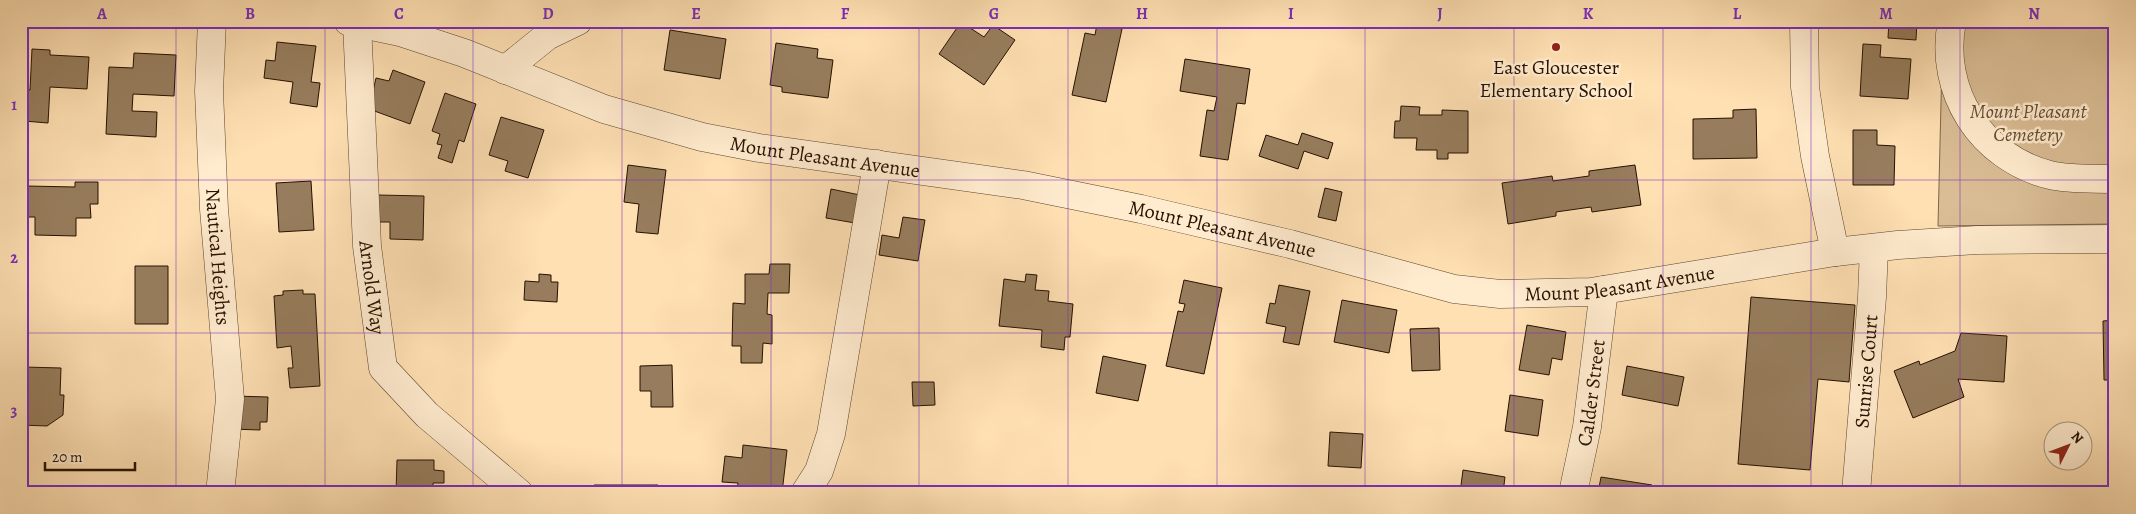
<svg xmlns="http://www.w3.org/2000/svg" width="2136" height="514" font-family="Alegreya,serif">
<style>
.green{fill:#dabd95;stroke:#80674a}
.building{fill:#977d5d;stroke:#261100}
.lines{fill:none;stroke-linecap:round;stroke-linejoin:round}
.minor-casing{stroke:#5c452d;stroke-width:29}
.minor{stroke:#ffebce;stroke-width:28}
.grid{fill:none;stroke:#7b2cbf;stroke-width:1;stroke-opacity:0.55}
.poi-dot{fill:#8f2418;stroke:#ffebce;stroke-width:2}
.labels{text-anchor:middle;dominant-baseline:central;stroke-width:5;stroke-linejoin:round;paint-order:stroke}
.poi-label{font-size:20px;fill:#261100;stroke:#ffebce}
.park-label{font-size:20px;font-style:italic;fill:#654d34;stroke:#ffebce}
.street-label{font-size:20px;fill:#261100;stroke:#ffebce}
.neatline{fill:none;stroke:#7b2cbf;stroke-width:2}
.grid-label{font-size:16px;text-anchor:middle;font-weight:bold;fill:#7b2cbf}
</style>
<rect width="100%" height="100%" fill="#ffe0b3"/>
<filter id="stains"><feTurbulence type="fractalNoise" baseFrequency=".004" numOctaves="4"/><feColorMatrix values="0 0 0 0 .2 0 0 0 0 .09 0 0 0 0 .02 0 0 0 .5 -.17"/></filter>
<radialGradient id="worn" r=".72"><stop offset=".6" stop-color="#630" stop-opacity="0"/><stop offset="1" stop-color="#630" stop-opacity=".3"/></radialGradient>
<path class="green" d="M1943 21H2115V224L1938 226Z"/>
<path class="building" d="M1889 21H1917L1916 40 1888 38Z
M961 22 984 37 993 25 1015 40 984 85 939 54Z
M1097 24 1122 29 1106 102 1072 95 1085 33 1095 35Z
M670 30 726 39 720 79 664 70Z
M277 42 316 46 311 82 320 83 317 107 290 103 293 82 264 78 266 60 275 61Z
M776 43 818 49 817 58 833 60 828 98 782 92V87L770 85Z
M1863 44 1881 45 1880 57 1911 59 1908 99 1860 96Z
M32 49 50 50V55L89 57 87 89 50 87 48 123 24 121 26 89 30 90Z
M134 53 176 55 174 96 133 94 132 111 157 112 156 137 106 134 109 67 133 68Z
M1185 59 1250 69 1245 104 1237 103 1228 160 1200 156 1207 110 1214 111 1217 97 1180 91Z
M393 70 425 82 410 124 369 109 376 78 389 81Z
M445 93 476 104 464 142 459 140 452 163 438 158 442 145 437 144 440 134 432 131Z
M1401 106 1420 107 1419 115H1442V110L1468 111V153H1448V159H1437V150H1416L1417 138H1394L1395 121H1400Z
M1756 109 1757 158 1693 159V119L1733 118V110Z
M501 117 544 130 528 178 505 171 508 161 489 155Z
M1853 130H1877V145L1895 146 1894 185H1853Z
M1302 133 1333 143 1328 159 1304 151 1298 169 1259 156 1266 135 1298 145Z
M628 165 666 170 658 234 636 232 639 204 624 202Z
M1635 165 1641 205 1592 212 1591 207 1556 212V216L1508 224 1502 183 1552 176 1553 181 1589 176V171Z
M311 181 314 230 279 232 276 183Z
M75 182H98V204H90L91 218H76V236L35 235V217H27V186L75 187Z
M1325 188 1342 192 1336 221 1318 217Z
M831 189 860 195 855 223 826 218Z
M378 195 424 196 423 240 390 239V222H377Z
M903 217 925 220 918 261 879 255 882 235 899 238Z
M21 244H25L26 266H21Z
M770 264H790L789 293H768L767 314 772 315V344L763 343 762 363H741V346H732L733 303 745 304V274H769Z
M135 266H168V324H135Z
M539 274 551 275V282H558L557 302 524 300 525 281 539 282Z
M1026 274 1037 275 1035 290 1049 291 1048 301 1073 304 1070 337H1065L1064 350 1041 347 1042 330 999 326 1004 279 1025 282Z
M1184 280 1222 288 1204 374 1166 366 1178 311 1183 312 1185 304 1179 303Z
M1279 285 1310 291 1299 345 1283 342 1286 327 1266 323 1270 303 1275 304Z
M303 290V294H315L320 386 290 388 288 368H293L291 346 277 348 274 296 283 295V291Z
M1751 297 1855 305 1849 382 1818 379 1810 470 1738 464Z
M1342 300 1397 310 1389 353 1334 342Z
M2115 320V380H2104L2103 321Z
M1527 325 1566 332 1562 360 1552 358 1549 375 1519 370Z
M1439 328 1440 370 1412 371 1410 329Z
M1961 333 2007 336 2004 382 1958 379 1964 397 1913 418 1894 371 1919 361 1920 365 1955 351Z
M1103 356 1146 365 1138 401 1096 393Z
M672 365 673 407H651V391H640V366Z
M1627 366 1684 377 1678 406 1622 395Z
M24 367 61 368 60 395H64L63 415 47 426 21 425Z
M912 382H934L935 405 913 406Z
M1510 395 1543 400 1538 436 1505 431Z
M233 396 268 397 267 422H260V430L232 429Z
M1330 432 1363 434 1361 468 1328 466Z
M743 445 787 450 782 493H737L738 483 722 482 725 456 742 458Z
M397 460H434V470L444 471V483H433V493H396Z
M1463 470 1505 477 1503 493H1460Z
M1601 477 1652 485 1651 493H1598Z
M594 485H658V493H594Z"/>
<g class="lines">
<defs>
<g id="minor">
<path id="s1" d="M212 21 209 91 214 209 230 399 220 493"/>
<path id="s2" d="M348 21 400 32 464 53 604 109 702 137 759 148 1023 185 1141 209 1290 244 1454 289 1500 294 1591 292 1835 252 1898 245 1977 240 2115 239"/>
<path d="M1804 21 1805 87 1815 156 1835 252"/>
<path d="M1952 21C1938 91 1981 158 2050 175 2071 180 2094 178 2115 179"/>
<path id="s3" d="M357 23 367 246 383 368 427 415 519 493"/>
<path d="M505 70 547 36 578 21"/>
<path d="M805 493 819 471 831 434 877 164"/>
<path id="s4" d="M1573 493 1587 427 1604 290"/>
<path id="s5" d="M1856 493 1872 297 1874 248"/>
</g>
</defs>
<use href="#minor" class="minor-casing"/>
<use href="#minor" class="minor"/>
</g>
<path class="grid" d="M176 21V493M325 21V493M473 21V493M622 21V493M771 21V493M919 21V493M1068 21V493M1217 21V493M1365 21V493M1514 21V493M1663 21V493M1811 21V493M1960 21V493M21 180H2115M21 333H2115"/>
<circle class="poi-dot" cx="1556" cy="47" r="5"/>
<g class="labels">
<g class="poi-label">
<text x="1556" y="67">East Gloucester<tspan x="1556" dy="23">Elementary School</tspan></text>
</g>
<g class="park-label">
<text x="2028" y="111">Mount Pleasant<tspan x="2028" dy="23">Cemetery</tspan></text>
</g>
<g class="street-label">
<text stroke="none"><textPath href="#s2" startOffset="498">Mount Pleasant Avenue</textPath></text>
<text stroke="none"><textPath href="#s2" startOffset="902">Mount Pleasant Avenue</textPath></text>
<text stroke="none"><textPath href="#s1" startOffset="236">Nautical Heights</textPath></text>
<text stroke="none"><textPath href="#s2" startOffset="1308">Mount Pleasant Avenue</textPath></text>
<text stroke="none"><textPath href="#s3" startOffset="265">Arnold Way</textPath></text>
<text stroke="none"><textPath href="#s5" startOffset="122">Sunrise Court</textPath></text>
<text stroke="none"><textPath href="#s4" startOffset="102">Calder Street</textPath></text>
</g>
</g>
<rect width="2136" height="514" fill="none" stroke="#ffe0b3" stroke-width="55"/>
<g transform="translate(2068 446) rotate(48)"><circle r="24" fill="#ffebce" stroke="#a8947c"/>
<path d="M0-4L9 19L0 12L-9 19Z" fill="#8f2418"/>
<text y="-8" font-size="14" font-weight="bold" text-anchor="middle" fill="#261100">N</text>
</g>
<path d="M45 462v8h90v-8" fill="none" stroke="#261100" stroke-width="2.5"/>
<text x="52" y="462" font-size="15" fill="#261100" stroke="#ffebce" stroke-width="4" paint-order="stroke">20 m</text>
<rect x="28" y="28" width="2080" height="458" class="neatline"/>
<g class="grid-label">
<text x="102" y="19">A</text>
<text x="250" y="19">B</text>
<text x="399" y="19">C</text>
<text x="548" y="19">D</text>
<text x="696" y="19">E</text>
<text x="845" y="19">F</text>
<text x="994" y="19">G</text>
<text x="1142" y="19">H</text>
<text x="1291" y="19">I</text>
<text x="1440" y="19">J</text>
<text x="1588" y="19">K</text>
<text x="1737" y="19">L</text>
<text x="1886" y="19">M</text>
<text x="2034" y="19">N</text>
<text x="14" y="110">1</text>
<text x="14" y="263">2</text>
<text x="14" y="416">3</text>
</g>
<rect width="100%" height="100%" filter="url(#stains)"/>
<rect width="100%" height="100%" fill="url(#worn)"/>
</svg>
